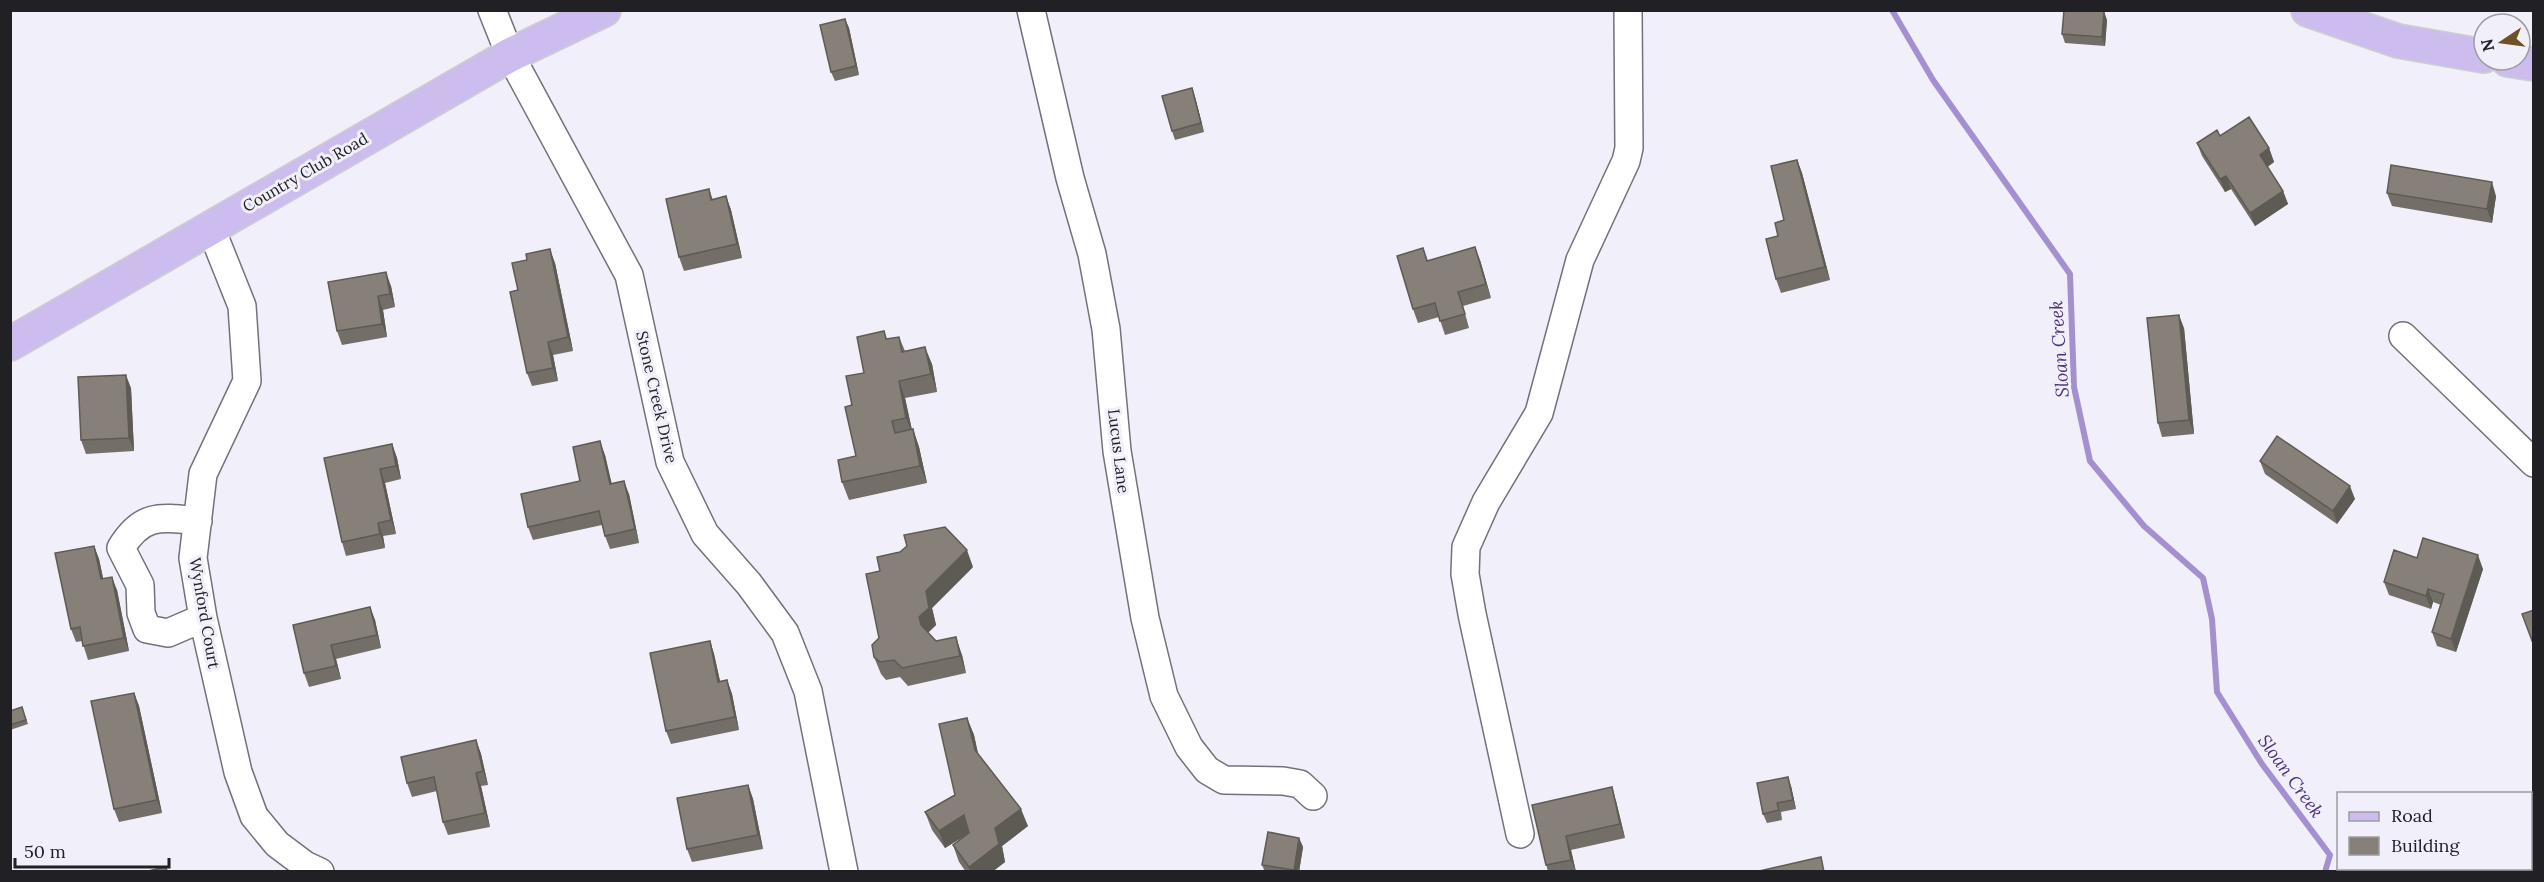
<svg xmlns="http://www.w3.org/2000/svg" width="2544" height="882" font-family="Lora,serif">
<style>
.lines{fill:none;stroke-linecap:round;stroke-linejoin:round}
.stream{stroke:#a490cf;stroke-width:6}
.minor-casing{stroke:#73717a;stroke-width:30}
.major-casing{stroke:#cececf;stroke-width:36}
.minor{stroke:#fff;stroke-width:27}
.major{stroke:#cdbdef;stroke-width:33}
.wall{fill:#736e67}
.shaded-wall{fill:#5e5a54}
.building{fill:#868078;stroke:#5e5a54;stroke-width:1.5}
.labels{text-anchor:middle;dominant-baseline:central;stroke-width:6;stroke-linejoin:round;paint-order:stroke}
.street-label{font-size:16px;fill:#212024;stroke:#f1eff9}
.water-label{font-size:18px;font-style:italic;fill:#4f327e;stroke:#f1eff9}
</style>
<rect width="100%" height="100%" fill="#f1eff9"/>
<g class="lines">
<path class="stream" d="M1892 10 1933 80 2070 274 2074 387 2090 461 2144 526 2203 578 2212 619 2217 692 2262 764 2330 855 2325 872"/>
<defs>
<path id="minor" d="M492 10 510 55 629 275 670 462 705 534 749 584 785 633 808 691 844 872
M1031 10 1070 178 1092 254 1106 329 1117 451 1145 618 1164 696 1189 747 1207 770 1224 780 1283 781 1300 784 1313 796
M210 226 242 306 247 381 203 474 193 558 203 618 238 772 254 816 277 844 305 865 320 872
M2403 336 2534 463
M198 521C161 517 142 513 121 548L140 585 141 613 147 629 168 633 203 618
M1520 834 1472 614 1465 574 1466 547 1486 502 1539 413 1580 260 1626 161 1629 148 1628 10"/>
<path id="major" d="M2308 10 2398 41 2484 56
M2508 60 2534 64
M10 344 510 55 604 10"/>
</defs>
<use href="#minor" class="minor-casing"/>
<use href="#major" class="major-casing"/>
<use href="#minor" class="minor"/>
<use href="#major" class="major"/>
</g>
<path class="wall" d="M845 19 849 28 859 75 835 81 831 72Z
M2107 20 2105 46 2065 43 2062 34Z
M1195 97 1204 132 1175 140 1172 131Z
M2220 136 2269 148 2274 162 2267 167 2283 191 2288 204 2255 226 2231 189 2225 192 2202 156 2197 143Z
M1797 160 1802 173 1830 280 1781 293 1776 279 1778 236 1784 220Z
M709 189 713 200 726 196 731 210 742 258 684 271 679 257Z
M2387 193 2496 196 2492 223 2392 206Z
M1423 248 1428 261 1480 260 1491 298 1463 306 1469 328 1445 335 1439 317 1418 323 1413 309Z
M555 263 573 351 553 355 558 381 532 386 527 373 518 290Z
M391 286 395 307 383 310 387 337 342 345 337 331Z
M2184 328 2194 434 2162 437 2158 423Z
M884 331 887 339 899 337 905 351 932 364 937 392 905 398 912 430 913 429 919 447 927 483 849 500 842 482 856 456 852 405 864 373Z
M131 388 134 451 86 454 81 440Z
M392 444 397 458 401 479 385 483 396 534 383 536 385 548 346 556 342 542Z
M605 455 611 483 629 494 639 543 610 549 605 536 602 525 533 540 528 527 580 481Z
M2260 461 2355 499 2337 524 2265 474Z
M94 546 99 559 103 578 117 590 129 651 88 660 82 641 76 642 71 629Z
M2417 558 2483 569 2456 652 2437 646 2432 632 2441 605 2433 602 2431 609 2389 595 2384 582Z
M973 567 932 608 936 625 928 633 936 641 962 655 966 673 908 686 900 677 886 680 881 674 874 657 879 638Z
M370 607 375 620 381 648 336 659 341 679 309 687 304 673 293 625Z
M710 641 714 654 720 681 727 680 732 694 739 730 671 744 666 731Z
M134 693 139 706 162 813 119 822 114 809Z
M22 707 28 724 10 730V711Z
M967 718 974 735 978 754 1028 826 1002 846 1005 862 992 872H966L959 862 953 845 964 836 945 848 932 830 925 812 955 795Z
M476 740 481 754 488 785 481 786 490 827 448 835 443 822 437 791 412 797 407 783Z
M748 785 753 799 763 849 692 862 687 849Z
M1791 786 1796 809 1781 812 1782 820 1767 823 1763 814Z
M1616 801 1625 838 1571 850 1576 872H1548L1532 805Z
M1299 838 1303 847 1299 872H1265L1262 865Z"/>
<path class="shaded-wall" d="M2104 11 2107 20 2105 46 2102 37Z
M845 19 849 28 859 75 856 66Z
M1192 88 1195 97 1204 132 1201 123Z
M2269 148 2274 162 2265 169 2260 155Z
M1797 160 1802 173 1830 280 1825 267Z
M2226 176 2231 189 2225 192 2220 179Z
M2492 182 2496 196 2492 223 2487 209Z
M2283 191 2288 204 2255 226 2250 213Z
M726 196 731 210 742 258 737 244Z
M1475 247 1480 260 1491 298 1486 284Z
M550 249 555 263 573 351 568 337Z
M386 272 391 286 395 307 390 294Z
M378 296 383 310 387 337 382 324Z
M2179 315 2184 328 2194 434 2189 420Z
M548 342 553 355 558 381 553 368Z
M925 347 932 364 937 392 931 374Z
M126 375 131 388 134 451 129 438Z
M899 381 905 398 913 435 906 418Z
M913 429 919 447 927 483 920 466Z
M600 441 605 455 615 497 610 484Z
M392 444 397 458 401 479 396 466Z
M380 469 385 483 396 534 391 520Z
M624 481 629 494 639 543 635 529Z
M2350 486 2355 499 2337 524 2333 511Z
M378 523 383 536 385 548 380 534Z
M94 546 99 559 106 592 101 579Z
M967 550 973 567 932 608 936 625 925 635 921 625 919 617 926 591Z
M2478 555 2483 569 2456 652 2451 639Z
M112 577 117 590 129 651 124 638Z
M2428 589 2433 602 2431 609 2426 596Z
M370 607 375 620 381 648 377 635Z
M956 637 962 655 966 673 960 656Z
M710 641 714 654 723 695 718 682Z
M331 645 336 659 341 679 336 666Z
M727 680 732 694 739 730 735 717Z
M134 693 139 706 162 813 157 800Z
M967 718 974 735 981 767 975 750Z
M476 740 481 754 488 785 483 771Z
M476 773 481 786 490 827 485 813Z
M1788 777 1791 786 1796 809 1793 800Z
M748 785 753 799 763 849 758 835Z
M1612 787 1616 801 1625 838 1620 824Z
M1021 809 1028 826 1002 846 1005 862 992 872H970L969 867 995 828Z
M964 815 971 832 945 848 939 831Z
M1566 836 1571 850 1576 872 1571 860Z
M1299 838 1303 847 1299 872H1294Z"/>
<path class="building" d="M2064 10 2104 11 2102 37 2062 34Z
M845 19 856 66 831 72 820 25Z
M1192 88 1201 123 1172 131 1162 96Z
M2249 117 2269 148 2260 155 2283 191 2250 213 2226 176 2220 179 2197 143 2217 130 2220 136Z
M1797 160 1825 267 1776 279 1766 239 1778 236 1775 223 1784 220 1771 166Z
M2391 165 2492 182 2487 209 2387 193Z
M709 189 711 200 726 196 737 244 679 257 666 199Z
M1475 247 1486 284 1458 292 1465 314 1440 321 1435 303 1413 309 1397 256 1423 248 1427 261Z
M550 249 568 337 548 342 553 368 527 373 510 292 518 290 512 263 527 260 526 254Z
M386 272 390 294 378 296 382 324 337 331 328 282Z
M2179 315 2189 420 2158 423 2147 318Z
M884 331 886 339 899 337 902 352 925 347 931 374 899 381 906 418 892 421 895 433 913 429 920 466 842 482 838 460 856 456 845 407 852 405 846 376 864 373 857 337Z
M126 375 129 438 81 440 78 377Z
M2277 436 2350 486 2333 511 2260 461Z
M600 441 610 484 624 481 635 529 605 536 599 511 528 527 521 494 580 481 573 447Z
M392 444 396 466 380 469 391 520 378 523 380 534 342 542 324 458Z
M945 527 967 550 926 591 929 608 919 617 921 625 936 641 956 637 960 656 902 668 894 660 880 662 874 657 872 645 879 638 866 574 880 571 877 557 900 552 907 546 904 535Z
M2423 538 2478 555 2451 639 2432 632 2444 594 2428 589 2426 596 2384 582 2394 550 2417 558Z
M94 546 101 579 112 577 124 638 83 646 80 627 71 629 55 553Z
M370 607 377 635 331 645 336 666 304 673 293 625Z
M2534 610V646L2522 614Z
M710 641 718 682 727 680 735 717 666 731 650 653Z
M134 693 157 800 114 809 91 701Z
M22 707 26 720 10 725V711Z
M967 718 975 750 1021 809 995 828 999 844 969 867 953 845 969 833 964 815 939 831 925 812 955 795 939 724Z
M476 740 483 771 476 773 485 813 443 822 434 777 407 783 401 757Z
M1788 777 1793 800 1777 803 1779 810 1763 814 1757 783Z
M748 785 758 835 687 849 677 798Z
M1612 787 1620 824 1566 836 1571 860 1546 865 1532 805Z
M1268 832 1299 838 1294 870 1262 865Z
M1821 857 1824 872H1755Z
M166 867 167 872H144Z"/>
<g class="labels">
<g class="street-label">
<text transform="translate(305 172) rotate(-30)">Country Club Road</text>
<text transform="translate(657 397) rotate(77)">Stone Creek Drive</text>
<text transform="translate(1119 451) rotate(83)">Lucus Lane</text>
<text transform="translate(205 613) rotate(80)">Wynford Court</text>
</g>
<g class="water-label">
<text transform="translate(2059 349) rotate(-94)">Sloan Creek</text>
<text transform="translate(2291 776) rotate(54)">Sloan Creek</text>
</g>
</g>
<rect width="2544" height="882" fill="none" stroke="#212024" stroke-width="24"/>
<rect x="2337" y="792" width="195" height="78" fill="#f1eff9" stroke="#9e9ca4" stroke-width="1.5"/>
<rect x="2349" y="812" width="30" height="9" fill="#cdbdef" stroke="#9e9ca4" stroke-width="1.5"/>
<text x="2391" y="822" font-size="18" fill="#212024">Road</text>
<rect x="2349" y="837" width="30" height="18" fill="#868078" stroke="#9e9ca4" stroke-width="1.5"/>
<text x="2391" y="852" font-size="18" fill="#212024">Building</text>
<g transform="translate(2502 42) rotate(257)"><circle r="28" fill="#f1eff9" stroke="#9e9ca4" stroke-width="1.5"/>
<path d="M0-4.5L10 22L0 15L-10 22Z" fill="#705126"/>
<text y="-9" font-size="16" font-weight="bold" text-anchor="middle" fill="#212024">N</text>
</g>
<path d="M15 858v9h154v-9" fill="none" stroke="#212024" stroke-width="3"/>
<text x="24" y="858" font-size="18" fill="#212024" stroke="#f1eff9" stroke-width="4.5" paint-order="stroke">50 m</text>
</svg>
